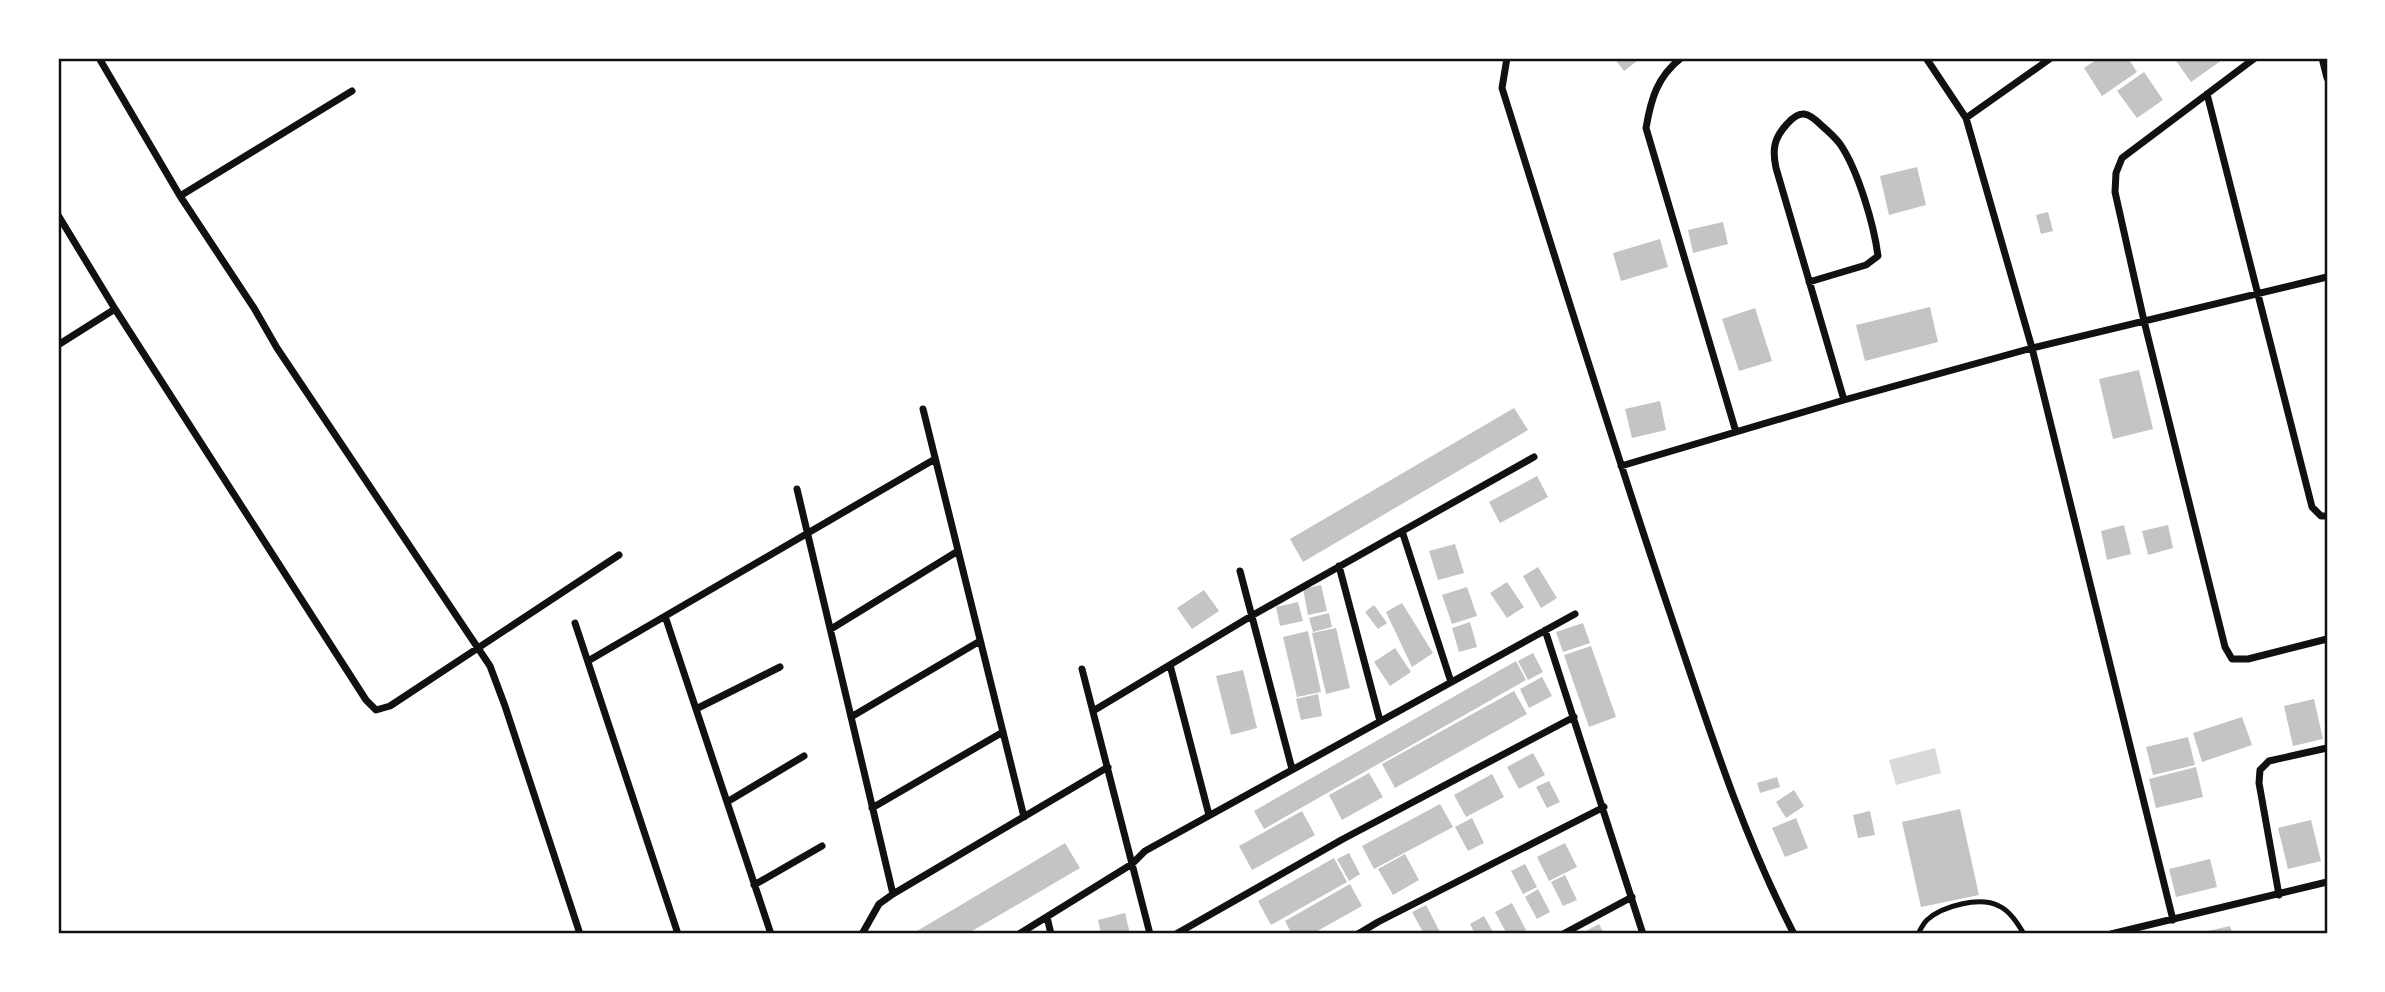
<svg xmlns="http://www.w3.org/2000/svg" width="2385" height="992" font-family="Quicksand,sans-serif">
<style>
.water{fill:#d9d9d9}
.building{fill:#c4c4c4}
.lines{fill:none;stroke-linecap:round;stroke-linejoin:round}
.service{stroke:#111;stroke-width:5}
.minor{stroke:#111;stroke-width:7}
.neatline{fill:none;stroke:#111;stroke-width:2.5}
</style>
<rect width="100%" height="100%" fill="#fff"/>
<path class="water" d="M1935 748 1941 773 1896 785 1889 760Z"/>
<path class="building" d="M1614 58H1641L1624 71Z
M2099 58H2128L2137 72 2102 96 2084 68Z
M2174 58H2225L2191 82Z
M2144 72 2163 100 2137 118 2117 91Z
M1917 167 1926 205 1889 215 1880 176Z
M2048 212 2053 231 2041 234 2036 215Z
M1723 222 1728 244 1693 253 1688 230Z
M1660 239 1668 267 1621 281 1613 253Z
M1930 307 1938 342 1865 361 1856 325Z
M1755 308 1772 361 1739 371 1722 319Z
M2139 370 2153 429 2113 439 2099 379Z
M1660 401 1666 430 1632 438 1625 409Z
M1514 408 1528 430 1303 562 1290 539Z
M1537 476 1548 497 1500 523 1489 502Z
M2124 525 2131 554 2107 560 2101 531Z
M2168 525 2173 548 2148 555 2142 531Z
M1455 544 1464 573 1438 580 1429 551Z
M1538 567 1557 598 1541 608 1523 576Z
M1507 582 1524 607 1507 618 1490 593Z
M1321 585 1327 611 1308 615 1303 589Z
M1467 587 1477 616 1452 624 1442 595Z
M1204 590 1219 611 1192 629 1177 608Z
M1298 602 1303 621 1280 626 1276 607Z
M1402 603 1433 653 1412 667 1386 612Z
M1374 605 1387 623 1378 629 1365 612Z
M1329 613 1332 627 1313 632 1309 618Z
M1470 622 1477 647 1459 652 1452 628Z
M1583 623 1590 643 1563 652 1556 632Z
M1336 628 1350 688 1326 694 1312 633Z
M1308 631 1321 692 1297 697 1283 637Z
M1591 646 1616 717 1589 727 1564 655Z
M1395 648 1411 672 1390 686 1374 662Z
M1533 653 1543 672 1528 680 1518 661Z
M1516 661 1526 680 1264 829 1254 811Z
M1243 670 1257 728 1231 735 1216 676Z
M1542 677 1552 696 1529 708 1520 689Z
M1514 691 1527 714 1395 788 1382 764Z
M1318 694 1322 716 1301 720 1296 699Z
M2314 699 2323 739 2293 746 2284 706Z
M2242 717 2252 745 2202 762 2193 733Z
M2188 737 2195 765 2153 775 2146 747Z
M1533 753 1545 775 1519 789 1507 767Z
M2196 767 2203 797 2156 808 2149 779Z
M1369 773 1383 797 1342 820 1329 795Z
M1492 774 1504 797 1466 817 1454 795Z
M1777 777 1780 787 1760 793 1757 783Z
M1549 781 1560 802 1547 808 1536 787Z
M1794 790 1804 806 1786 818 1776 802Z
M1440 804 1453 827 1374 869 1362 846Z
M1960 809 1979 895 1921 907 1902 822Z
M1302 811 1315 835 1252 870 1239 846Z
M1870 811 1875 835 1858 838 1853 815Z
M1472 818 1484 843 1468 851 1455 827Z
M1796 818 1808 848 1785 857 1772 828Z
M2311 820 2321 861 2288 869 2278 828Z
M1065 843 1080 868 967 934H912Z
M1565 843 1577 867 1549 881 1537 857Z
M1349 853 1360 874 1349 881 1337 859Z
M1405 854 1419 880 1393 895 1378 869Z
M1334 858 1347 882 1271 925 1258 901Z
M2210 859 2217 887 2176 897 2169 869Z
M1525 864 1537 887 1523 894 1511 871Z
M1565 875 1577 900 1563 906 1551 882Z
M1350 884 1362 906 1312 934H1292L1285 921Z
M1538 889 1550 912 1537 919 1525 897Z
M1512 903 1526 930 1518 934H1507L1495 912Z
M1426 905 1441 934H1424L1412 912Z
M1125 913 1130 934H1101L1098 920Z
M1484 916 1494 934H1475L1470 924Z
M1599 924 1604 934H1588L1586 931Z
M2230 926 2233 934H2204V932Z"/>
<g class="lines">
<path class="service" d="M1918 934C1920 930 1923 924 1927 920 1942 906 1980 896 1999 906 2010 911 2018 924 2024 934"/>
<path class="minor" d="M99 58 180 196 254 308 277 348 490 666 505 706 580 934
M1507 58 1502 88C1557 263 1611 439 1670 613 1707 722 1741 832 1794 934
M1681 58C1657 77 1651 99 1646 128L1736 432
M1926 58 1966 118 2032 348 2173 920
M2255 58 2122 158 2116 173 2115 192 2144 321 2225 647 2232 659H2248L2327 639
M2322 58 2327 78
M2207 94 2312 507 2321 516H2327
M1966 118 2051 58
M180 196 352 91
M58 215 115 309 366 700 376 710 390 706 619 555
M1809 282 1866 265 1878 256C1874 225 1858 170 1840 144 1835 137 1828 131 1821 125 1808 112 1800 109 1787 124 1774 138 1772 149 1776 168L1844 400
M58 345 115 309
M923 409 1024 817
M1621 466 1844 400 2032 348 2327 277
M797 489 893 894
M1402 531 1451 682
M1339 566 1380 721
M1240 571 1292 769
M665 616 771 934
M575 623 678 934
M831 629 958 551
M1545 630 1643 934
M588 661 935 459
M1170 665 1209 815
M1082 669 1150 934
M696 709 780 667
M1093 711 1253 615 1534 457
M851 717 980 641
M727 802 804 756
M872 808 1003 732
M754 885 822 846
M2279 895 2259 783 2260 770 2269 761 2327 748
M1047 917 1051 934
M862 934 879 904 893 894 1108 767
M1019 934 1132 864 1145 851 1575 614
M1176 934 1343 839 1574 717
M1358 934 1378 922 1604 807
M1563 934 1632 897
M2111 934 2327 882"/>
</g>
<rect width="2385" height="992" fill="none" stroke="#ffffff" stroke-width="119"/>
<rect x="60" y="60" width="2266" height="872" class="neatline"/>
</svg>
